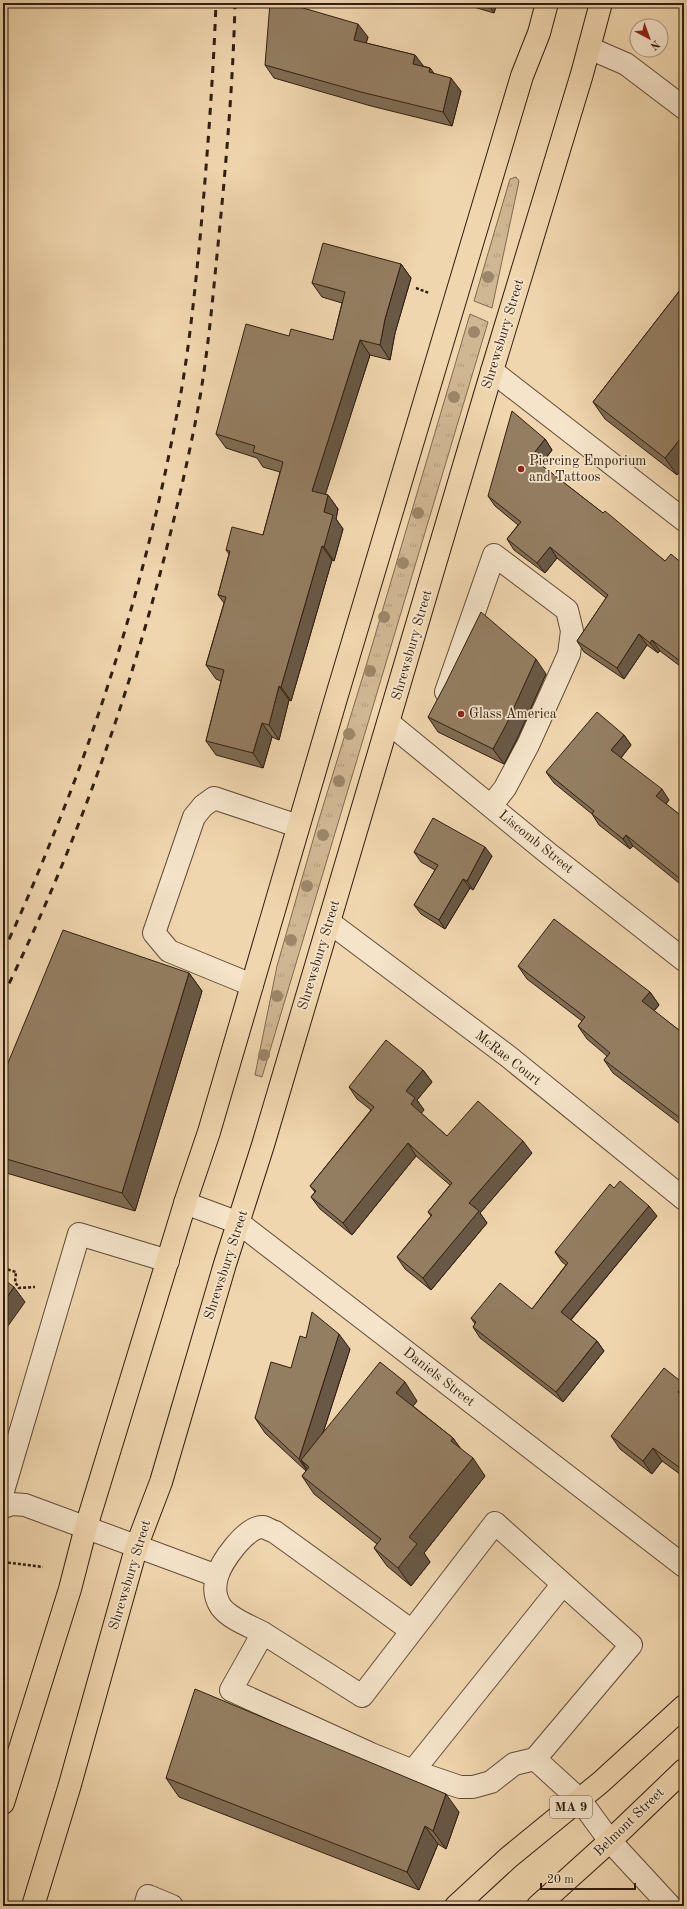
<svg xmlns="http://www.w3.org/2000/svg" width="687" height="1909" font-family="'Old Standard TT',serif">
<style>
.grass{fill:url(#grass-tufts);stroke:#806a52}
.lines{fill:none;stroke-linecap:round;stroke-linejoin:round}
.minor-casing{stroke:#614c38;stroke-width:24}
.major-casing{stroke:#311e10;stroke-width:24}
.highway-casing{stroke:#311e10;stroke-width:24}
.path{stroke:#311e10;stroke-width:2.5;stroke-dasharray:3 2;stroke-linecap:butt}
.minor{stroke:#f5e4ca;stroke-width:22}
.major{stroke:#f0d6ae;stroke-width:22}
.highway{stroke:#f0d6ae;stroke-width:22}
.rail{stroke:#311e10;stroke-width:3;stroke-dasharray:7 7;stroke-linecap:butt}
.tree{fill:#9d8669}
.wall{fill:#7f6c54;stroke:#311e10}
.shaded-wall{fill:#685845;stroke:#311e10}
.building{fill:#947e62;stroke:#311e10}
.poi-dot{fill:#8f2418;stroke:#f5e4ca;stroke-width:1.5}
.labels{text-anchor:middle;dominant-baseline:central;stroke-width:3.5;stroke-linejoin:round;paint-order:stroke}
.shield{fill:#f5e4ca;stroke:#6c5948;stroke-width:1}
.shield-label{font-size:13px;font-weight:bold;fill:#311e10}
.street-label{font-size:14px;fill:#311e10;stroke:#f5e4ca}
.poi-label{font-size:14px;fill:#311e10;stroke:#f5e4ca;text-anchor:start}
</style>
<defs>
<pattern id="grass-tufts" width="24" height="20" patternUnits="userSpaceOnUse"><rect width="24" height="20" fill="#d0b793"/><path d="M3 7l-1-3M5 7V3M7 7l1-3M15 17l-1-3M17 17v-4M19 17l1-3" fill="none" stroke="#b39d7e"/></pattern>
</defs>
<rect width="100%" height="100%" fill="#f0d6ae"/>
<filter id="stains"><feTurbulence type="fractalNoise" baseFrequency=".005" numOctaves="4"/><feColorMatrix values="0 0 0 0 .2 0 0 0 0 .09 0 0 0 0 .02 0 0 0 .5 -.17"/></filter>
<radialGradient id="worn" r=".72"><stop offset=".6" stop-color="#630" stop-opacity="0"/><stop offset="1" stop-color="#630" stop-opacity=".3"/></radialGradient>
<path class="grass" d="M516 177 519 181 492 308 474 301 510 179Z
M470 314 488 322 262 1077 255 1075 277 966 317 826 366 666Z"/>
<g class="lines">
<defs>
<path id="minor" d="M589 48 626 64 684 108
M492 371 684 520
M446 692 494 555 567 610 572 631 569 654 528 745 505 788 491 806
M389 723 549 854 684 960
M329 922 509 1057 684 1199
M252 985 169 951 154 933 194 817 203 806 214 798 298 826
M185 1203 239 1223 684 1566
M3 1491 79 1234 168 1261
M3 1507 12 1504 25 1505 217 1576
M412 1631 275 1532C271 1531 267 1528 263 1527 246 1526 221 1562 217 1577 214 1587 215 1598 221 1607 230 1619 250 1626 263 1633L231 1690 371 1754 413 1771 460 1787H473L491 1782 514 1764 535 1759 580 1800 610 1841 670 1906
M263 1633 362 1696 495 1523 631 1645 535 1759
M413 1771 563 1584
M145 1906 148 1896 172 1906"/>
<path id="major" d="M3 1803 70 1589 86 1527 187 1197 209 1132 337 695 522 76 539 33 547 3
M33 1906 69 1788 137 1545 161 1482 225 1264 263 1145 492 371 582 74 601 3"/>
<path id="highway" d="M456 1906 508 1858 601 1782 684 1706
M538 1906 610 1841 684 1770"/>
</defs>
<use href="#minor" class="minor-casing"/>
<use href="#major" class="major-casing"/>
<use href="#highway" class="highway-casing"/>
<path class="path" d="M416 288 429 293
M3 1268 16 1272 15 1282 19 1288 35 1287
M3 1562 43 1567"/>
<use href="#minor" class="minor"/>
<use href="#major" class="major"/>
<use href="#highway" class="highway"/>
<path class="rail" d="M3 952C28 900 49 846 70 793 116 672 152 547 176 419 188 360 194 299 200 239 207 160 213 82 216 3
M3 996C92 815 155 622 195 424 207 365 212 305 218 245 226 165 233 84 235 3"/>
</g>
<g class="tree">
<circle cx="488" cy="277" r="6"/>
<circle cx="474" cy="332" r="6"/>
<circle cx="454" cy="397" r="6"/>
<circle cx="418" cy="513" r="6"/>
<circle cx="403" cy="563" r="6"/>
<circle cx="384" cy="617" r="6"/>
<circle cx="370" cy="671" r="6"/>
<circle cx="349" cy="734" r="6"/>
<circle cx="339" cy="781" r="6"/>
<circle cx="323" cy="835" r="6"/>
<circle cx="307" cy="886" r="6"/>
<circle cx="291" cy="940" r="6"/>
<circle cx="277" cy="996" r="6"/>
<circle cx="264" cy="1055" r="6"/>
</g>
<path class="wall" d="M460 3H497L494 13Z
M368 37 366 43 415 55 423 66 430 68 434 74 461 91 452 126 371 106 274 78 265 65Z
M401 264 411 278 395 333 390 360 370 355 325 494 328 495 338 509 336 519 343 529 334 561 332 560 291 701 289 700 279 740 272 737 263 768 216 755 206 741 221 681 216 679 206 665 224 603 218 595 229 554 226 550 263 535 280 472 263 467 257 458 226 448 216 434 289 336 333 340 342 303 322 297 312 283Z
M684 285 677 475 605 419 593 402Z
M545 439 552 450 541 465 665 561 684 565V669L660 651 658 653 647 645 624 679 584 652 577 641 606 598 557 558 545 573 514 550 507 539 518 525 495 506 488 496Z
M546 674 517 739 504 764 438 732 428 717Z
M624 735 631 745 621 758 669 800 666 804 684 818V887L633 846 630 849 599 825 592 814 554 783 546 772Z
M414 852 492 856 473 890 470 888 445 929 421 914 414 905 435 870 421 862Z
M518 966 650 992 659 1005 654 1011 684 1034V1127L613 1073 604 1060 607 1056 587 1039 578 1026 582 1021 527 979Z
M189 973 202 991 135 1211 3 1172V1075Z
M423 1070 432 1082 417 1100 424 1110 421 1113 447 1136 532 1153 480 1213 487 1223 431 1290 405 1269 397 1257 431 1216 428 1212 450 1185 416 1156 352 1235 320 1209 311 1197 315 1192 310 1186 371 1110 357 1099 349 1087Z
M614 1188 657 1216 571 1320 597 1341 604 1351 563 1402 480 1338 473 1327 475 1324 471 1318 532 1309 566 1265 562 1262 555 1252Z
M350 1349 323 1433 417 1401 413 1406 453 1438 460 1448 485 1476 424 1553 430 1562 411 1586 387 1566 374 1548 377 1544 314 1494 302 1476 306 1471 265 1433 255 1418 291 1368Z
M684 1384V1477L662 1461 652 1474 620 1449 611 1436Z
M166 1778 459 1812 446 1849 438 1844 419 1890 179 1797Z"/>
<path class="shaded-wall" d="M487 3H497L494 13Z
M358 24 368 37 363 53 354 40Z
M415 55 425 68 413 64Z
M430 68 440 81 429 72Z
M451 78 461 91 452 126 443 112Z
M401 264 411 278 395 333 390 360 380 345 385 319Z
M360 340 370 355 322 505 312 491Z
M684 434V467L677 475 665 458Z
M545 439 552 450 538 468 531 457Z
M328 495 338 509 336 519 343 529 334 561 324 547V512Z
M322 546 332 560 291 701 281 687Z
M550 547 557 558 545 573 537 563Z
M639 634 647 645 624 679 617 668Z
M652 640 660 651 658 653 650 643Z
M536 659 546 674 517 739 504 764 493 749Z
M279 686 289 700 279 740 269 725Z
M262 723 272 737 263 768 253 753Z
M624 735 631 745 618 761 611 750Z
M662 789 669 800 664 806 656 796Z
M626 835 633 846 630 849 623 839Z
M485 847 492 856 473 890 467 881Z
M463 879 470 888 445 929 439 920Z
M189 973 202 991 135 1211 122 1193Z
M650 992 659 1005 651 1014 642 1001Z
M423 1070 432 1082 417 1100 424 1110 419 1116 411 1104 406 1091Z
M523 1141 532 1153 480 1213 487 1223 431 1290 423 1278 469 1203Z
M408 1143 416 1156 352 1235 343 1223Z
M649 1206 657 1216 568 1323 561 1312Z
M14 1287 25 1302 3 1333V1303Z
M339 1334 350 1349 311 1470 309 1467 301 1460 310 1473 309 1474 299 1459Z
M597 1341 604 1351 563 1402 556 1392Z
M405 1382 417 1401 409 1411 396 1393Z
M684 1384V1401L678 1392Z
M453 1438 466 1456 451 1441Z
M653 1448 662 1461 652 1474 643 1461Z
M473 1458 485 1476 424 1553 430 1562 411 1586 398 1568 409 1537Z
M446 1794 459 1812 446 1849 433 1831Z
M425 1826 438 1844 419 1890 407 1872Z"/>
<path class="building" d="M270 3H286L358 24 354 40 415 55 413 64 430 68 429 72 451 78 443 112 361 92 265 65Z
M323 243 401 264 385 319 380 345 360 340 312 491 328 495 324 512 333 515 324 547 322 546 281 687 279 686 269 725 262 723 253 753 206 741 224 670 206 665 226 597 218 595 230 551 226 550 232 527 263 535 283 462 253 452 255 446 216 434 246 324 289 336 291 329 333 340 345 292 312 283Z
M684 285V434L665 458 593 402Z
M512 411 545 439 531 457 603 513 605 511 665 561 671 554 684 565V664L652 640 650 643 639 634 617 668 577 641 608 595 550 547 537 563 507 539 521 522 488 496Z
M481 612 536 659 506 725 493 749 428 717 446 683Z
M597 712 624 735 611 750 662 789 656 796 684 818V882L626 835 623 839 592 814 594 811 546 772Z
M433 818 485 847 467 881 463 879 439 920 414 905 438 865 414 852Z
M554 919 650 992 642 1001 684 1034V1121L604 1060 610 1053 578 1026 585 1017 518 966Z
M63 930 189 973 122 1193 3 1158V1075Z
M386 1040 423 1070 406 1091 415 1098 411 1104 447 1136 478 1101 523 1141 469 1203 479 1211 423 1278 397 1257 432 1215 428 1212 452 1183 408 1143 343 1223 311 1197 316 1191 310 1186 374 1107 349 1087Z
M620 1181 649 1206 561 1312 597 1341 556 1392 473 1327 476 1322 471 1318 500 1283 532 1309 568 1263 555 1252 610 1184 614 1188Z
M3 1279 14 1287 3 1303Z
M312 1312 339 1334 299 1459 255 1418 271 1362 291 1368 300 1336 306 1338Z
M380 1362 405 1382 396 1393 453 1438 451 1441 473 1458 409 1537 417 1544 398 1568 374 1548 381 1539 302 1476 309 1467 301 1460Z
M664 1368 684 1384 678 1392 684 1397V1471L653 1448 643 1461 611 1436Z
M195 1689 446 1794 433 1831 425 1826 407 1872 166 1778Z"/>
<g class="poi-dot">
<circle cx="521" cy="469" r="4"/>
<circle cx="461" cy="714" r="4"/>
</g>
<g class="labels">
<rect class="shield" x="550" y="1796" width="42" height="22" rx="3"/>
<g class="shield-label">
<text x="571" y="1807">MA 9</text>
</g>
<g class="street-label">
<text transform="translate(503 334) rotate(-73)">Shrewsbury Street</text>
<text transform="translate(412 645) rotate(-74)">Shrewsbury Street</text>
<text transform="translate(536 842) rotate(39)">Liscomb Street</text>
<text transform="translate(319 955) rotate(-73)">Shrewsbury Street</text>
<text transform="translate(508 1058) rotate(38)">McRae Court</text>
<text transform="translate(226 1265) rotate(-72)">Shrewsbury Street</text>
<text transform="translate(439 1377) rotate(38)">Daniels Street</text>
<text transform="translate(130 1575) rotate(-73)">Shrewsbury Street</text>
<text transform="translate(629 1822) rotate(-44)">Belmont Street</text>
</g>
<g class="poi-label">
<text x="529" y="461">Piercing Emporium<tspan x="529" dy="16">and Tattoos</tspan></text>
<text x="469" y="714">Glass America</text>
</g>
</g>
<rect width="687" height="1909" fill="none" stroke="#f0d6ae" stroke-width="16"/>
<rect x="4" y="4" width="679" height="1901" fill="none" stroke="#311e10" stroke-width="2"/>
<rect x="8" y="8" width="671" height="1893" fill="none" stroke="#311e10"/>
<g transform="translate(649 38) rotate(139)"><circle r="19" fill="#f5e4ca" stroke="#a79580"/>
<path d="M0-3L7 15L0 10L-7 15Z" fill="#8f2418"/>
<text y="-6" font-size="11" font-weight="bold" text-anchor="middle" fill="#311e10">N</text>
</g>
<path d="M541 1883v6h94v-6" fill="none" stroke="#311e10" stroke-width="2"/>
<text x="547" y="1883" font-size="12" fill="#311e10" stroke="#f5e4ca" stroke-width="3" paint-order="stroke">20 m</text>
<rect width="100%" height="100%" filter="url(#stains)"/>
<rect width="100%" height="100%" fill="url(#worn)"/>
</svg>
